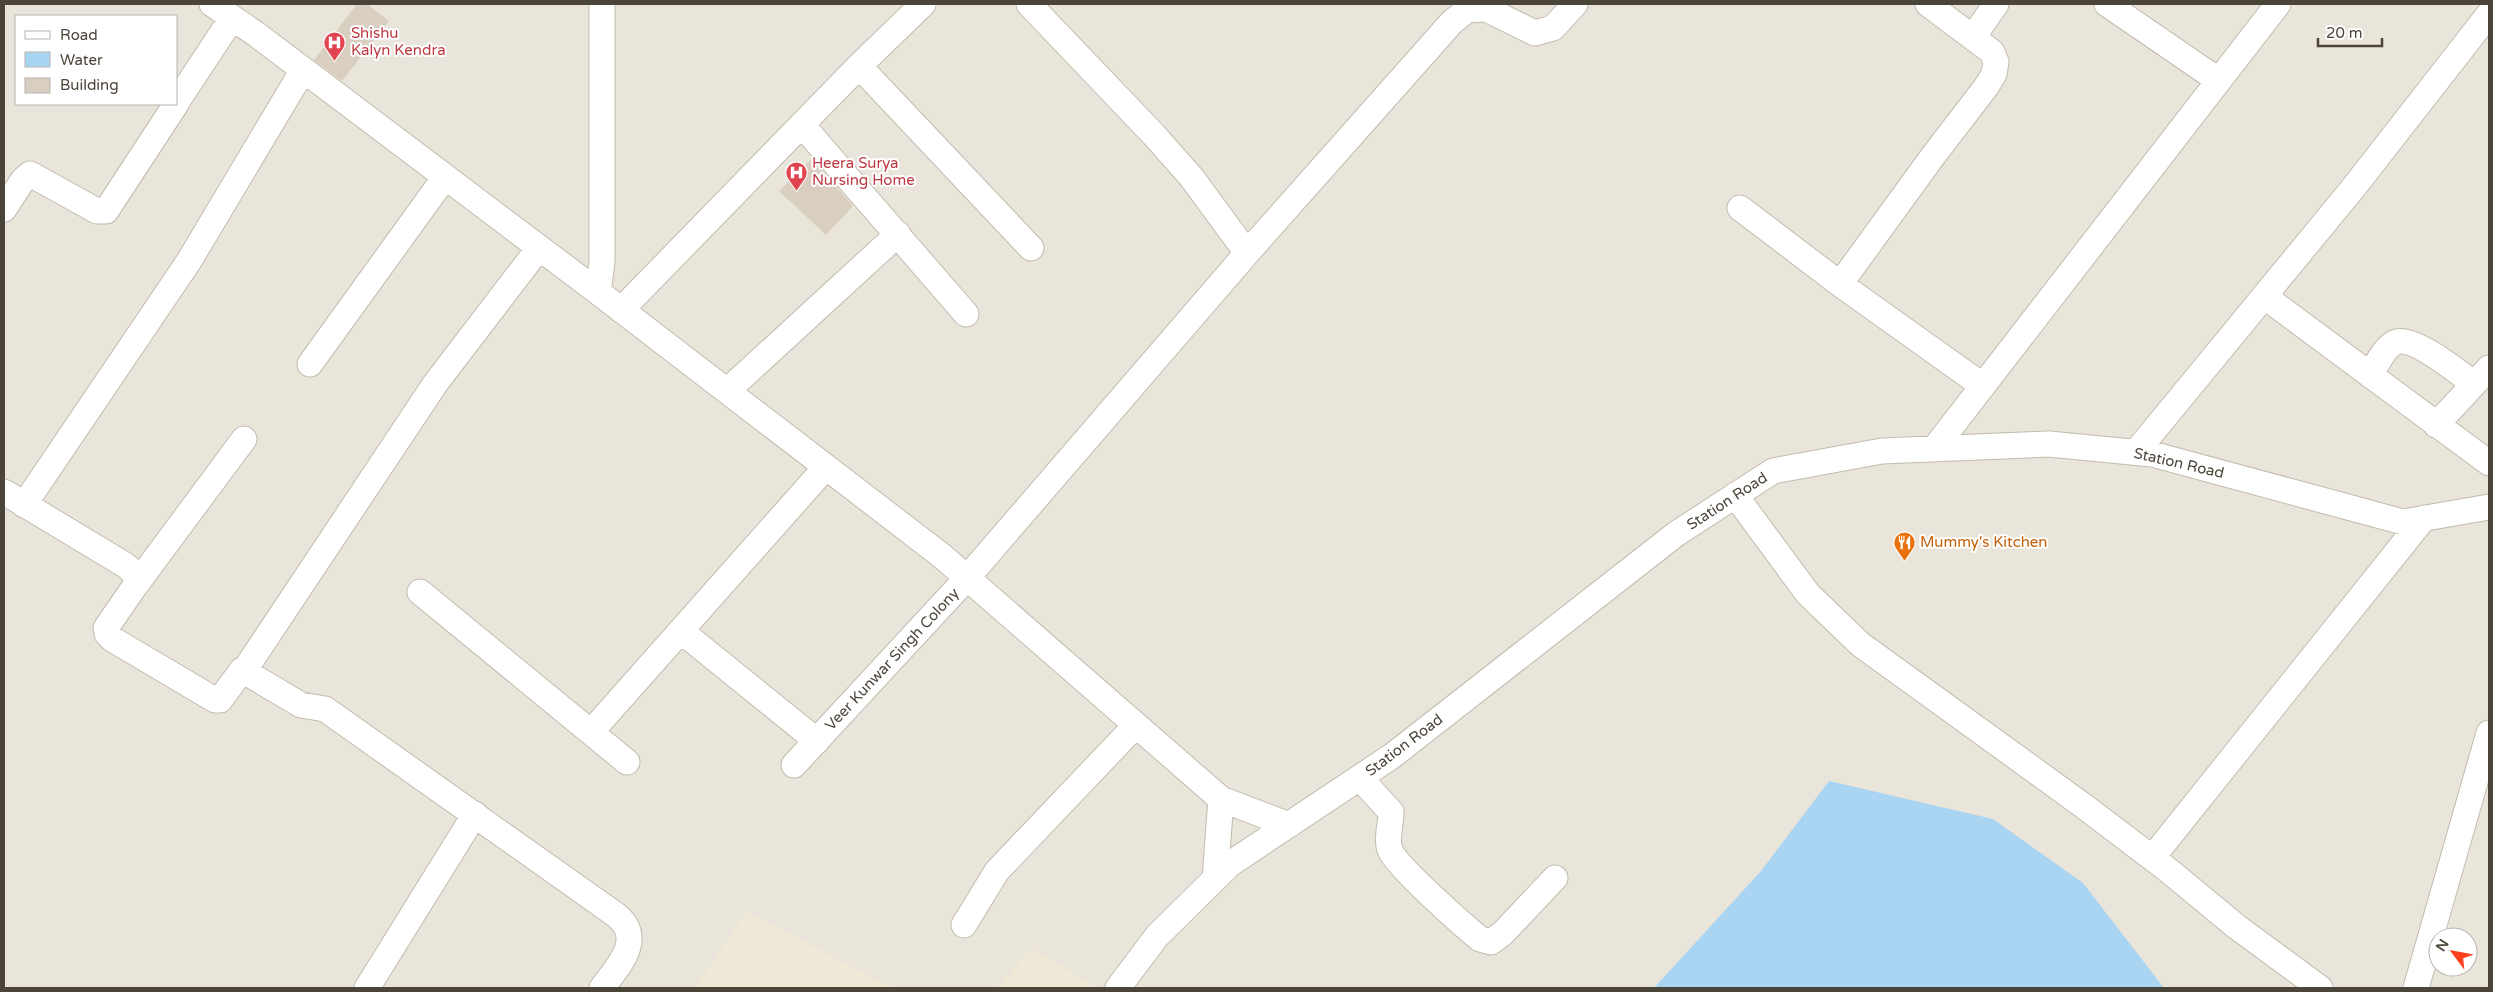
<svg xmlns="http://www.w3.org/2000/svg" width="2493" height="992" font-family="'Varela Round',sans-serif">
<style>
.residential{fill:#eae5da;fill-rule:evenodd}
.education{fill:#efe8d6}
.water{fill:#a9d4f2}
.building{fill:#d8cfc1}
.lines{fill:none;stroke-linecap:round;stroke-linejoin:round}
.street-casing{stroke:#c2bbae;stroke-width:27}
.street{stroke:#fff;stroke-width:25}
.labels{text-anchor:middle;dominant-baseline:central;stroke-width:4;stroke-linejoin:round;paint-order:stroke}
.health-label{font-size:15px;fill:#be3a42;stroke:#fff;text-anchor:start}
.street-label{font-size:15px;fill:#4b4439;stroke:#fff}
.food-label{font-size:15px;fill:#c56008;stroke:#fff;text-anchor:start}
</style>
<rect width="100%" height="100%" fill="#f6f3ec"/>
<path class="residential" d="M4 4H2489V988H4ZM16 16H176V104H16ZM2438 937H2468V967H2438Z"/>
<path class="education" d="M746 912 894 988H695Z
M1032 948 1095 987 1094 988H997Z"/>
<path class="water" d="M1829 781 1993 819 2083 883 2164 988H1654L1761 871Z"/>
<path class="building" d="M357 4H367L389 21 342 81 314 60Z
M812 159 853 206 826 235 779 191Z"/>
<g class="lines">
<defs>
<path id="street" d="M212 4 256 34 598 292 942 556 1221 799 1289 825
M1029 4 1154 135 1192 178 1247 253
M2107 4 2218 80
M1973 37 1996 4
M859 66 1031 248
M176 103 232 18
M802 125 966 314
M1740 208 1840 284 1983 386
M4 209 23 180 30 174 97 211H106L176 104
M1840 284 1933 156 1986 87 1994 74 1996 62 1992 52 1928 4
M598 292 602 262V4
M2264 296 2489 463
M621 310 859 66 923 4
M310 364 445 177
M2370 375C2376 366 2385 346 2396 342 2414 336 2459 373 2474 384
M727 391 898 234
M2436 425 2489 368
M1934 449 2278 4
M2136 452 2354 187 2489 14
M4 492 125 565C133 571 138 576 135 586L106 628 107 634 112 639 215 700H220L242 670 301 705 325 709 616 915C645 939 619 965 602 988
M1735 495 1808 594 1860 644 2081 804 2168 870 2237 927 2320 988
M24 505 189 261 303 70
M135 586 244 439
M420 592 627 762
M681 631 817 741
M244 671 435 384 539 248
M591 732 826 467
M794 765 967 578 1247 253 1452 22 1467 10 1486 9 1535 33 1553 28 1575 4
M1360 778 1391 812C1391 824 1386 839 1390 850 1396 866 1464 926 1480 939L1491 942 1503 933 1555 878
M2152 858 2424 518
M1215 879 1221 799
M964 925 997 871 1136 725
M367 988 475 814
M1118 988 1157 936 1230 864 1392 756 1676 534 1773 471 1882 451 2049 444 2152 454 2403 522 2489 507
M2416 988 2489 733"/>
</defs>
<use href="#street" class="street-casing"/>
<use href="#street" class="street"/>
</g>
<defs>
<symbol id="hospital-pin" viewBox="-11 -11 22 30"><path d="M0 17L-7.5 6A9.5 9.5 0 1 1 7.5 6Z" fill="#e0444e" stroke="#fff"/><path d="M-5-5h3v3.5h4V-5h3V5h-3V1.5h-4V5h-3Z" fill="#fff"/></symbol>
<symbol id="restaurant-pin" viewBox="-11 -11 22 30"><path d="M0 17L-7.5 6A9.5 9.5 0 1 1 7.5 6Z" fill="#e8710a" stroke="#fff"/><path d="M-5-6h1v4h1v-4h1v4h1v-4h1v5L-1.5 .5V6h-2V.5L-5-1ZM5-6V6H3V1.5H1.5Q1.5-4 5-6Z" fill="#fff"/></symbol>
</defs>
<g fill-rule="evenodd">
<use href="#hospital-pin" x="322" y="30" width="25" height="34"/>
<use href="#hospital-pin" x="784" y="160" width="25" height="34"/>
<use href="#restaurant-pin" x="1892" y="530" width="25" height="34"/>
</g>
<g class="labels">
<g class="health-label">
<text x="351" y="33">Shishu<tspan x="351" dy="17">Kalyn Kendra</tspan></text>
<text x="812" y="163">Heera Surya<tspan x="812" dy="17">Nursing Home</tspan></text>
</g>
<g class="street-label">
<text transform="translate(2179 463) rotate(13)">Station Road</text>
<text transform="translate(1727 501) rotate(-33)">Station Road</text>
<text transform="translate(892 659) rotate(-47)">Veer Kunwar Singh Colony</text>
<text transform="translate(1404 745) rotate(-37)">Station Road</text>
</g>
<g class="food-label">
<text x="1920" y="542">Mummy's Kitchen</text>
</g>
</g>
<rect width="2493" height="992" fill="none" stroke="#4b4439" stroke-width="10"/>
<rect x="15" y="15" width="162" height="90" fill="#ffffff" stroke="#b7b4b0"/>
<rect x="25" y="31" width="25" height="8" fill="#ffffff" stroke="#b7b4b0"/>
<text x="60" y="40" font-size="15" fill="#4b4439">Road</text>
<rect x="25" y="52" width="25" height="15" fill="#a9d4f2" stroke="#b7b4b0"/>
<text x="60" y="65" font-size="15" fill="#4b4439">Water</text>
<rect x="25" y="78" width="25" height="15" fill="#d8cfc1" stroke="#b7b4b0"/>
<text x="60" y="90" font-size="15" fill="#4b4439">Building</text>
<g transform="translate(2453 952) rotate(302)"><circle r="24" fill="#ffffff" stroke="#b7b4b0"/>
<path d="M0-4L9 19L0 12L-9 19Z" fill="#fc3f1d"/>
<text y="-8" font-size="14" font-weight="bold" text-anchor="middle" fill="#4b4439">N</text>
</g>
<path d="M2318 38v8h64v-8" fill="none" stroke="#4b4439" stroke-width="2.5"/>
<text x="2326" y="38" font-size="15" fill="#4b4439" stroke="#ffffff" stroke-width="4" paint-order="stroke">20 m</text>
</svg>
